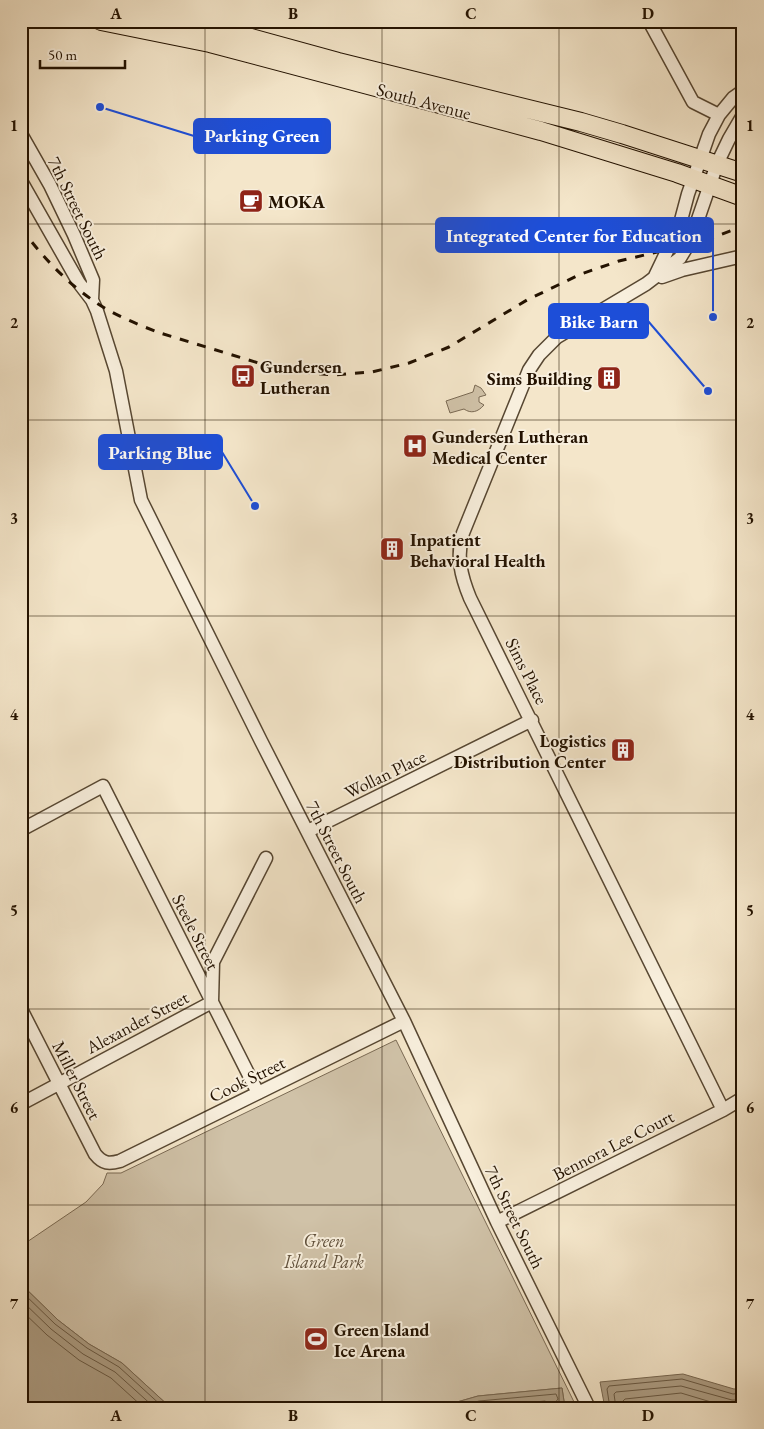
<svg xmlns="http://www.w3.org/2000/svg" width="764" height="1429" font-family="'EB Garamond',serif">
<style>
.green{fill:#d0c2a8;stroke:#7a6a54}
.water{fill:#ad9e85;stroke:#766650}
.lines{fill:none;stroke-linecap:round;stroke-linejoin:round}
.shore{stroke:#685842;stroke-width:1}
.minor-casing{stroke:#574732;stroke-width:15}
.highway-casing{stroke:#231200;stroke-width:20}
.minor{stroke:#f8efdd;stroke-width:12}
.highway{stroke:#f4e6ca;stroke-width:18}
.rail{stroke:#231200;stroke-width:3;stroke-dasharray:9 9;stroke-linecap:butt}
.grid{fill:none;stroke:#231200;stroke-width:1;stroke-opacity:0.55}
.labels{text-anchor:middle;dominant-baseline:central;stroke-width:4;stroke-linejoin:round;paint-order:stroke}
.street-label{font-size:18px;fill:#231200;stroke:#f8efdd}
.poi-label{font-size:18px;font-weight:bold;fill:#231200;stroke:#f8efdd;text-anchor:start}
.park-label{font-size:18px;font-style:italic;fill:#60503b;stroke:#f8efdd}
.leader{fill:none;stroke:#1d4ed8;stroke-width:2}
.callout-dot{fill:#1d4ed8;stroke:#f8efdd;stroke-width:2}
.callout{fill:#1d4ed8;stroke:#1d4ed8;stroke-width:2}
.callout-label{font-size:19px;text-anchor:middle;font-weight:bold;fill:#fff}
.neatline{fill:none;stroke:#231200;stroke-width:2}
.grid-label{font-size:16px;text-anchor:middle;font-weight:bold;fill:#231200}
</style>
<rect width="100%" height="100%" fill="#f4e6ca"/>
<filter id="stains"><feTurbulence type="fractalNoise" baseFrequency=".004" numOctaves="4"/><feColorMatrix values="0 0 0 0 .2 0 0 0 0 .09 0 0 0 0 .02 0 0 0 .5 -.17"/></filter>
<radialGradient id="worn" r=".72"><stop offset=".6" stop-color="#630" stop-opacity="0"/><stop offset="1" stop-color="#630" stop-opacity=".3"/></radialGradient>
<path class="green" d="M475 385 481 388 486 395 479 397V402L484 405C478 412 471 414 464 409L450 413 446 401 473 392Z
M396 1040 577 1408H557L564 1401 562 1388 478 1396 436 1408H171L122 1363 89 1344 58 1320 21 1284V1246L86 1202 103 1184 107 1173H121Z"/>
<path class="water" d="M21 1284 58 1320 89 1344 122 1363 171 1408H21Z
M683 1374 734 1389 743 1388V1408H605L600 1382Z
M562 1388 564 1401 557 1408H436L478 1396Z"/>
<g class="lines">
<path class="shore" d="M21 1291 55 1324 87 1348 119 1367 164 1408
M21 1300 51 1329 83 1354 115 1372 155 1408
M21 1310 47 1335 79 1360 111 1378 144 1408
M454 1408 479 1401 556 1394 558 1399 554 1404V1408
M477 1408 545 1401 548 1403V1408
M610 1408 607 1389 609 1386 682 1379 733 1394 743 1393
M616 1408 614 1394 616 1392 681 1386 732 1400H743
M623 1408V1401L625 1399 681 1393 731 1408"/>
<defs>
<path id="minor" d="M649 21 693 102 719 115
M21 134 50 185 74 235 93 280 92 300
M21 181 79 283 92 300 97 311 116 371 141 500 261 741 404 1021 497 1222 589 1408
M655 276 680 224 688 194 709 134 719 115 733 98 743 91
M662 277 682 270 743 256
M21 830 103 786 258 1093
M308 831 532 720
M21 1009 95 1154C103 1164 109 1164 120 1161L404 1021
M21 1104 212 1002 213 962 266 858
M723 1110 470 598C461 576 456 556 463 533L529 370 539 355 557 337 646 284 680 258 688 245 695 228 717 164 729 139 743 115
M497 1222 723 1110 743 1098"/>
<path id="highway" d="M101 21 210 43 541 131 677 173 743 197
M189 21 338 62 581 122 622 134 743 173"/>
</defs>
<use href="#minor" class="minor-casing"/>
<use href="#highway" class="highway-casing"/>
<use href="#minor" class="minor"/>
<use href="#highway" class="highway"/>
<path class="rail" d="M21 228C41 255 64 280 91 299 109 313 139 325 160 333L275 368 292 371 333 375 372 372 409 363 449 347 527 300 581 274 619 261 704 241 743 226"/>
</g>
<path class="grid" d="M205 21V1408M382 21V1408M559 21V1408M21 224H743M21 420H743M21 616H743M21 813H743M21 1009H743M21 1205H743"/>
<defs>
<symbol id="cafe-square" viewBox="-11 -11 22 22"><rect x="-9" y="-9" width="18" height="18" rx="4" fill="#8f2418" stroke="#f8efdd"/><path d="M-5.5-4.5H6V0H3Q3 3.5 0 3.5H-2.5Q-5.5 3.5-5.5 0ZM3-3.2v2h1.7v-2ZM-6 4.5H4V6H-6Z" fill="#fff"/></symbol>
<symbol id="bus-square" viewBox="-11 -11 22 22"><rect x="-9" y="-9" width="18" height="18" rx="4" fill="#8f2418" stroke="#f8efdd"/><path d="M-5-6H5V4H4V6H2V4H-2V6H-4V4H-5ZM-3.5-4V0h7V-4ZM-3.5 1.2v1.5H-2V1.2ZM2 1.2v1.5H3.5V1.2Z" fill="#fff"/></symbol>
<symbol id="building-square" viewBox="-11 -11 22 22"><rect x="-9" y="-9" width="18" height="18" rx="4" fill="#8f2418" stroke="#f8efdd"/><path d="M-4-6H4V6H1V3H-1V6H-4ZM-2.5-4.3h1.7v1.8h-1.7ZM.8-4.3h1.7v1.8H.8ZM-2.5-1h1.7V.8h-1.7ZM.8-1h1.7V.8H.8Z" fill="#fff"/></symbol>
<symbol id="hospital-square" viewBox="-11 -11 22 22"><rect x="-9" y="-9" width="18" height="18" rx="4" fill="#8f2418" stroke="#f8efdd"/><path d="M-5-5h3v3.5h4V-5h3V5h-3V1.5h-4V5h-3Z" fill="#fff"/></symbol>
<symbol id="stadium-square" viewBox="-11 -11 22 22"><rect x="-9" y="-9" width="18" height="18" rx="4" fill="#8f2418" stroke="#f8efdd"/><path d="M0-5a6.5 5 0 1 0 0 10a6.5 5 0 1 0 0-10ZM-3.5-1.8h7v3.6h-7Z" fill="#fff"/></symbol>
</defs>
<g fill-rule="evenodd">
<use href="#cafe-square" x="237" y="187" width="28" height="28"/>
<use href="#bus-square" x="229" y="362" width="28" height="28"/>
<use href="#building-square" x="595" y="364" width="28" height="28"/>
<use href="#hospital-square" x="401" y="432" width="28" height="28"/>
<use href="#building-square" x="378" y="535" width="28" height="28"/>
<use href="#building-square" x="609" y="736" width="28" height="28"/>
<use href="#stadium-square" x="302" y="1325" width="28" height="28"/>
</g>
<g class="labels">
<g class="street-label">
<text transform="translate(424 101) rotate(15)">South Avenue</text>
<text transform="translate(78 208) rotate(64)">7th Street South</text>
<text transform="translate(527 671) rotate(63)">Sims Place</text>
<text transform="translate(385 774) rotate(-26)">Wollan Place</text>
<text transform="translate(337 852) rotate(63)">7th Street South</text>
<text transform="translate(196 932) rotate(63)">Steele Street</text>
<text transform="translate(137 1022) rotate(-28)">Alexander Street</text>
<text transform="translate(247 1079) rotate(-26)">Cook Street</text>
<text transform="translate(77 1080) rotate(63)">Miller Street</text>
<text transform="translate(613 1145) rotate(-27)">Bennora Lee Court</text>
<text transform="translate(515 1217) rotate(64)">7th Street South</text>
</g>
<g class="poi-label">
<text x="268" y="201">MOKA</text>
<text x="260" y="366">Gundersen<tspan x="260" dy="21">Lutheran</tspan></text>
<text x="592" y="378" text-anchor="end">Sims Building</text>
<text x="432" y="436">Gundersen Lutheran<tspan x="432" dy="21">Medical Center</tspan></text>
<text x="410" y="539">Inpatient<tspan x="410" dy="21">Behavioral Health</tspan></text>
<text x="606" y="740" text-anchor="end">Logistics<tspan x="606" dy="21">Distribution Center</tspan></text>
<text x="334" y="1329">Green Island<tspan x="334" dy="21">Ice Arena</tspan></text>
</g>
<g class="park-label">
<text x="324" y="1240">Green<tspan x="324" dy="21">Island Park</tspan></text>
</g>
</g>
<path class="leader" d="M100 107L194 136M713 317L713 235M708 391L648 321M255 506L222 452"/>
<g class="callout-dot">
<circle cx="100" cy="107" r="5"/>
<circle cx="713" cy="317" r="5"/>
<circle cx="708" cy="391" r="5"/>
<circle cx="255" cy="506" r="5"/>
</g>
<g class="callout">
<rect x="194" y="119" width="136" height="34" rx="5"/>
<rect x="436" y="218" width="277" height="34" rx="5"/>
<rect x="549" y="304" width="99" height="34" rx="5"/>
<rect x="99" y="435" width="123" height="34" rx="5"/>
</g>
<g class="callout-label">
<text x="262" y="142">Parking Green</text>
<text x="574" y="242">Integrated Center for Education</text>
<text x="599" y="328">Bike Barn</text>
<text x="160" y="459">Parking Blue</text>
</g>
<rect width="764" height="1429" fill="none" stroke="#f4e6ca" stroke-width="55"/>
<path d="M40 60v8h85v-8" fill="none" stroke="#231200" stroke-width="2.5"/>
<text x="48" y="60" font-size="15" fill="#231200" stroke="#f8efdd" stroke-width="4" paint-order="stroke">50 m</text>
<rect x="28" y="28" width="708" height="1374" class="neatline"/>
<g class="grid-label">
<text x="116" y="19">A</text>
<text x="293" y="19">B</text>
<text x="471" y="19">C</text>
<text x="648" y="19">D</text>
<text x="14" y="131">1</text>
<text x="750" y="131">1</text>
<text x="14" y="328">2</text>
<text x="750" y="328">2</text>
<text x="14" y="524">3</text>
<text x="750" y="524">3</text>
<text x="14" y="720">4</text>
<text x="750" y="720">4</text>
<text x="14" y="916">5</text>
<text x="750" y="916">5</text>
<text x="14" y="1113">6</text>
<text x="750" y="1113">6</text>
<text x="14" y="1309">7</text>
<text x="750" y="1309">7</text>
<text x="116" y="1421">A</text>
<text x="293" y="1421">B</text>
<text x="471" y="1421">C</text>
<text x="648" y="1421">D</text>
</g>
<rect width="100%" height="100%" filter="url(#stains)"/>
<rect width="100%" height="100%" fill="url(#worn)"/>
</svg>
